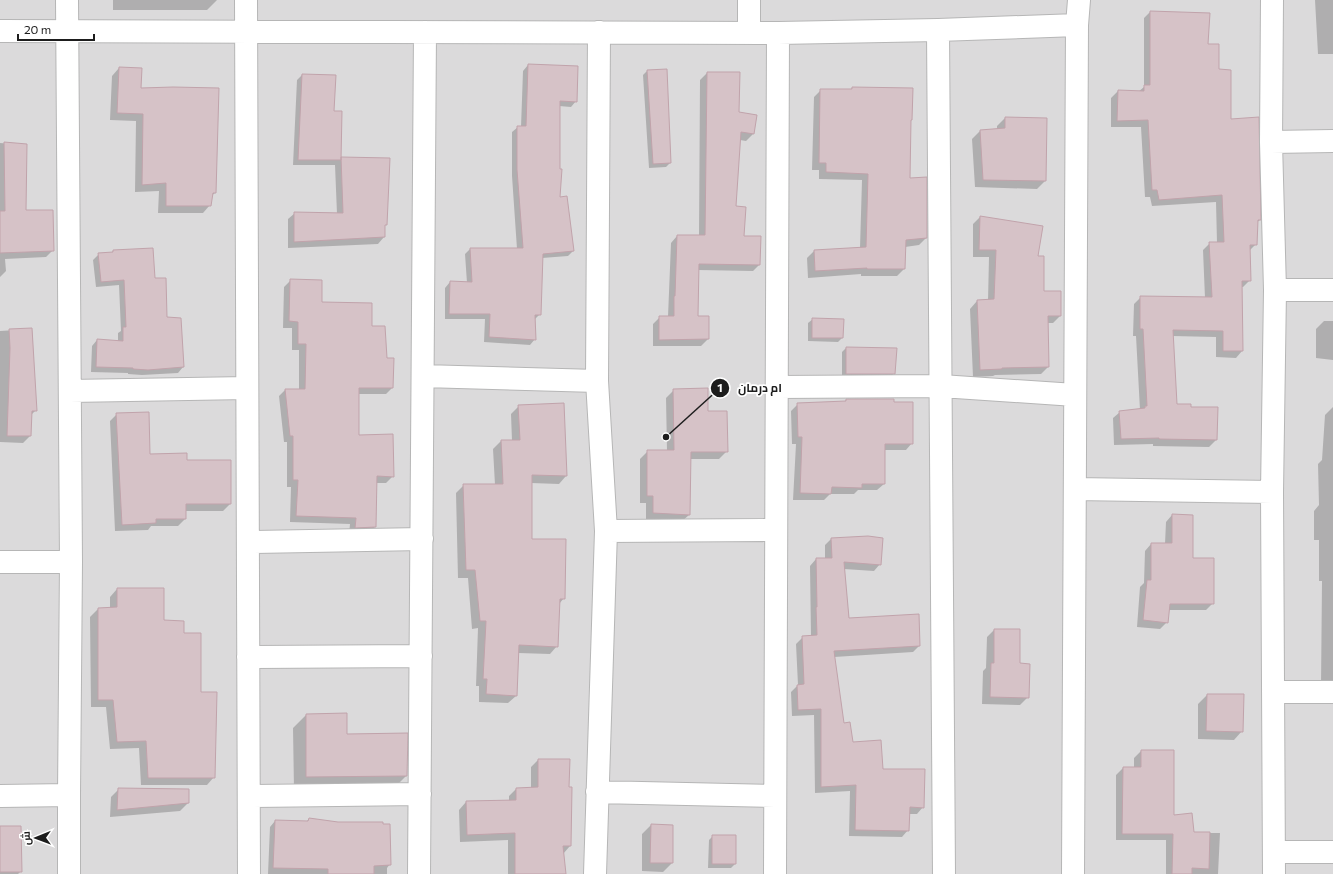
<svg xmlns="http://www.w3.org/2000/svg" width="1333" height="874" font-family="Commissioner,Cairo,sans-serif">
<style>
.residential{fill:#dbdadb}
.shadow{fill:#0003}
.building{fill:#d6c2c7;stroke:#c1a3ab}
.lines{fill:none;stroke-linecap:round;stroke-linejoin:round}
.minor-casing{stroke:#b6b6b6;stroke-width:24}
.minor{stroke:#fff;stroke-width:22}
.leader{fill:none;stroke:#1d1d1d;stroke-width:1.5}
.callout-dot{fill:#1d1d1d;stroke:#fff;stroke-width:1.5}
.mark-label{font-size:12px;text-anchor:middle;font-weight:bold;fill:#fff}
.callout-label{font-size:12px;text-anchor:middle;font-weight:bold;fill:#1d1d1d;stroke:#fff;stroke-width:3.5;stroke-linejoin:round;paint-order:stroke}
</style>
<rect width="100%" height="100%" fill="#efe2e2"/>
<path class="residential" d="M0 0H1333V874H0Z"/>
<path class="shadow" d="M113 0H217L207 10H113Z
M1315 0H1333V54H1318Z
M1150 12 1207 45 1218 70 1230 120 1260 220 1257 222 1256 244 1249 251 1250 280 1243 287H1241L1242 351 1236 358 1216 357V337L1172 336 1176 405 1190 408 1216 440 1209 447 1153 446V444L1114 445 1113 418 1120 412 1140 410 1136 336H1133L1134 304 1141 297 1205 298 1203 250 1210 243H1217L1216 202 1152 206 1150 197H1145L1141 127H1111V98L1118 91 1138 92 1144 87V18Z
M528 65 576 101 571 107 559 106V198L573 251 568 256 542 258 540 314 535 319V339L530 345 484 342 485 319H445V288L450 282 467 283 465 254 470 249H517L512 176V132L518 127H521L523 71Z
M119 68 140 89 215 193 211 196 210 205 203 213H158L159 191 135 192 136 121 110 120 112 76Z
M647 71 670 163 666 167 649 168 643 75Z
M707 73 738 113 756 116 753 134 746 141 740 140 735 207 743 237 760 264 753 271 698 270 696 317 708 339 701 346H653V324L660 317H668L671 243 677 236H699L700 80Z
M302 75 333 112H341L340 160 342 158 386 224 384 227V237L378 244 288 248V219L295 213 337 214 335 165H293L297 80Z
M852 88 912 89 910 121 908 179 926 238 919 245 905 247 904 269 897 276H861V274L808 278 807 258 814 251 860 248 862 180 819 179V170H812L814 97 821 90H850Z
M1005 118 1045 181 1037 189 975 187 972 139 980 131 997 130V126Z
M0 143 26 145 25 211 53 250 46 257 5 259 6 271 0 277Z
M980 217 1037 257 1043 292 1060 316 1053 323H1047L1048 367 1041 374 995 375 993 376 973 377 970 309 977 301H988L989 257H973V224Z
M113 251 154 279 183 367 178 373 142 375 128 374V373L91 372 92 346 97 340 118 341V333L121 331 119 285 96 287 93 260 99 254 111 253Z
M291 280 321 303 371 328 386 359 392 388 386 394H358V436L392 477 386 483H376L375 527 368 534H349L350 524 290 522 291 487H287V442H284L279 396 285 390H299V350H292V328H283L284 287Z
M813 319 842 338 838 342 808 341V323Z
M1324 321H1333V360L1316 358V329Z
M32 329 36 410 31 415 30 436 23 443 0 442V331Z
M846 348 894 373 890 378H842V352Z
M674 390 707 412 727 451 719 459H690L689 515 681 522 646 521V503H640V459L648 451H667L666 398Z
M846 400 912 443 906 450H884V484L877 490H858L854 494H830L824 500H793L796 444H792L791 411 798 404 844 402Z
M519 406 566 476 559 484 531 483V540L564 598 559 604 557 646 550 654 518 653 516 696 508 703 479 702V686H476L478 628 472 629 468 578H458L456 493 464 485H495L493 449 501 441H512L511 414Z
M1333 407V686H1321L1322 581H1319V540H1314V511L1319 505 1318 464 1322 460 1325 415Z
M117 414 149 455 186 461 230 504 223 511H185V519L178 526H151L148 530 115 531 110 421Z
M1172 515 1213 603 1206 610H1169L1167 622 1160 629 1137 627 1140 587 1144 583 1145 551 1151 544H1165L1166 522Z
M831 539 880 564 874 571 844 569 849 619 919 646 913 652 834 657 843 724 852 743 923 807 917 814H909L908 830 902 837 849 836 850 791 815 793 814 715 792 716 791 692 798 685 796 644 803 637H811L810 566 816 559H825V545Z
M117 589 183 634 200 693 214 777 207 785H141L139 748 110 749 106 707H91L90 617 98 609H110V597Z
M994 630 1019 664 1028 697 1020 705 982 704 983 671 986 668 987 637Z
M1207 695 1242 731 1234 740 1198 739V704Z
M306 715 406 776 393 789 294 790 293 728Z
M1141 751 1173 816 1194 833H1220L1218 874H1166V840H1116V775L1123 768H1134V758Z
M538 760 568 788 570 846 563 854 564 874H508V840L460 842 459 810 466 802 509 801V796L516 789H531V767Z
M119 789 188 803 180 811 110 817 111 797Z
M309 819 390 864 387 868V874H268L270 827 275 821 306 822Z
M651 825 672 863 663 872 642 871V834Z
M0 827 21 871 18 874H0Z
M713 836 735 864 731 868H708L709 840Z"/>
<path class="building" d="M1150 11 1210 13 1208 44H1219V69L1231 70V119L1259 117 1261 220H1258L1257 245H1250L1251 281H1242L1243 351H1223V331L1173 330 1177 404H1191V407H1218L1217 440 1159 439V438L1121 439 1119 411 1145 408V406H1147L1143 329H1140V296L1212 297 1209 242H1224L1222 195 1159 200 1157 190H1152L1148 120 1117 121 1118 90 1144 91V85H1150Z
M528 64 578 66 577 102 560 101V169H562L560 197 567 196 574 251 543 254 541 315H535L536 340 489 337 490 314H449L450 281 472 282 470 248H523L517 170V126H526Z
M119 67 142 68 141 88 173 87 219 88 216 193H213L211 206H166V183L142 185 143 114 117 113Z
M667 69 671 163 653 164 647 70Z
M707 72H740L739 112 757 115 754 134 741 132 736 206 746 207 744 236H761L760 265 699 264 698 316H709V339L659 340V316H674V296H675L677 235H705Z
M302 74 336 75 334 111H342L341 160H298Z
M852 87 913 88 912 120H911L910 178 927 177V238L906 240 905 269H867V268L815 271 814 250 866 247 868 174 826 172V163H819L820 89H852Z
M1005 117 1047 118 1046 181 983 180 980 130 1005 128Z
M4 142 27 144 26 210H53L54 251 0 253V211H5Z
M341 157 390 158 387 225H385V237L294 242V212L343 213Z
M980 216 1043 226 1038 256H1044V291H1061V316H1048L1049 367 1002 368V369L980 370 977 300 994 299 996 250H979Z
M153 248 155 278H166L167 317 181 318 184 367 148 370 133 369V368L96 367 97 339 123 341V327H126L124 280 101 282 98 253 113 252V250Z
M290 279 322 280V302L372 303V326H385L387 358H394L393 388H359V435L393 434 394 477 377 476 376 527 355 528 356 518 296 516 298 480H293V436H290L285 389H305L306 344H298V322L289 321Z
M812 318 844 319 843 338H812Z
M32 328 37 411H32L31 436H7L10 348 9 329Z
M846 347 897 348 895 374H846Z
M708 388V411H727L728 452H691L690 515 653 513V496H647V450H674L673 389Z
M846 399H894V402H913V444H885V484H862V488L832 487 831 494 800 493 802 437H798L797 403 846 401Z
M564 403 567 476 532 475V539H566L565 599H560L558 647 519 645 517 696 486 694 487 679H483L486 621H480L475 570H466L463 484H503L501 440H520L518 405Z
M149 412 150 454 187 453V460H231V504H186V519H156V523L122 525 116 413Z
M1172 514 1193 515V558H1214V604H1170L1168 623 1143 620 1147 580H1151V543H1172Z
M868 536 883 538 881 565 844 562 849 618 919 614 920 646 834 651 844 723 850 722 853 742 881 740 883 769H925L924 808 910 807 909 831 855 830 856 785 821 787V709L798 710 797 685 804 684 802 636 817 635 816 607H817L816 558H832L831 538Z
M117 588H164V620L184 621V633H201V692H217L215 778H148L146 741 117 742 113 700H98V608L117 607Z
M994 629H1020V663L1030 664 1029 698 990 697 991 663H994Z
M1207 694H1244L1243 732 1206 731Z
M347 713V734L408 733 407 776 306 777V714Z
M1141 750H1174V815L1192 813 1194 832H1210L1209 869 1192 868V874H1172L1173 834H1122L1123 767H1141Z
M538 759H570L569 787H572L571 846H563L566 874H515V833L467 835 466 801 516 800V788L538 787Z
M118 788 189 789V803L117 810Z
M309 818 338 822H383V824H390L391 865 374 866V874H328V869L273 868 275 820 308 821Z
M651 824 673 825V863H650Z
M0 826H21L22 872H0Z
M712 835H736V864H712Z"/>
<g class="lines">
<defs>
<path id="minor" d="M67 0 71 562 69 795V874
M246 0 249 874
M1272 0 1271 142 1275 290 1272 492 1274 874
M938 30 944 874
M0 31 778 33 938 30 1077 25
M749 33V0
M1271 142 1333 141
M1275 290H1333
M423 376 597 381
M777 387 941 386 1075 395
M70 391 247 388
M1075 489 1272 492
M606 531 776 530
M248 542 422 539
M0 562H71
M248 657 421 656
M1273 692H1333
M597 792 775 796
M0 796 69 795
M249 796 420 794
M1274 852H1333
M419 874 425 32
M595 874 606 531 597 381 599 32
M775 874 778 33
M1073 874 1077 25 1079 0"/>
</defs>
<use href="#minor" class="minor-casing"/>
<use href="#minor" class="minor"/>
</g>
<path class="leader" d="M666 437L720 388"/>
<g class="callout-dot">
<circle cx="666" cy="437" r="4"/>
<circle cx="720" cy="388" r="10"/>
</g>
<g class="mark-label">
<text x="720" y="392">1</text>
</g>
<g class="callout-label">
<text x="760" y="392">ام درمان</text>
</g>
<g transform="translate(36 838) rotate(269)" stroke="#ffffff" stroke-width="3" paint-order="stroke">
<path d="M0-3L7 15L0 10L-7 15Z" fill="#1d1d1d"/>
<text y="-6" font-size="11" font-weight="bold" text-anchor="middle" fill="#1d1d1d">ش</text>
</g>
<path d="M18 34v6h76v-6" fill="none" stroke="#1d1d1d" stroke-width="2"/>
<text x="24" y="34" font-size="12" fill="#1d1d1d" stroke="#ffffff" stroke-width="3" paint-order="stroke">20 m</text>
</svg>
